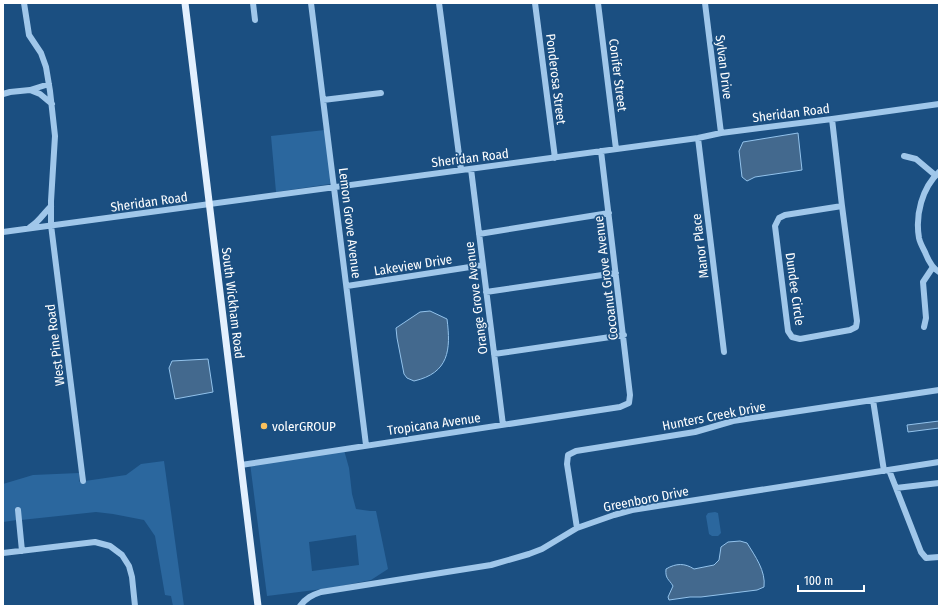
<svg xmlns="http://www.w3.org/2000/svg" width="942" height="609" font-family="'Fira Sans Condensed',sans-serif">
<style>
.green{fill:#2b679e;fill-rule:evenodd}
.water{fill:#43698e;stroke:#93c3ec}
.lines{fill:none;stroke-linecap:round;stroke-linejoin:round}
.minor{stroke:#a0c7ea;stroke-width:6}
.major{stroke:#e3f0fe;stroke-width:7}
.poi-dot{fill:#fbc15d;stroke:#1b4f81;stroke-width:1.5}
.labels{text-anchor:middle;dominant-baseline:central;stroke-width:3.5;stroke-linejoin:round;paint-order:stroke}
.street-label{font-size:13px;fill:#fff;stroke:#1b4f81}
.poi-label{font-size:13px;fill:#fff;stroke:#1b4f81;text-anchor:start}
</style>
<rect width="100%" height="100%" fill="#1b4f81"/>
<path class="green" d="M325 130 332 181 330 184 276 192 271 136Z
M344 450 349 468 352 494 356 509 370 511H376L388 569 371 580 331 588 267 596 250 463ZM356 535 359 565 312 571 309 542Z
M164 461 184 606H173L171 596 165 595 155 536 144 520 113 514 96 512 21 520 20 507 15 508 17 520 3 522V484L33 475 79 473V481L81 483H85V481L126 475 141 464Z
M715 512 718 513 721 533 718 536H712L709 534 706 516 708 513Z"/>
<path class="water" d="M798 133 802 170 755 177 747 181 742 177 739 151 743 142Z
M430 311 447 319C451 350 449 373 414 381L407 378 404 374 397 338 396 328 420 312Z
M208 359 213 392 175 399 169 368 172 361Z
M939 421V428L908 432 907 425Z
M740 541 747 543C755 556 766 571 764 587L757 590 701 597H690L669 600 668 597 673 586C669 579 665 579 666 569 676 563 685 563 694 569L714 565 719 560 721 547 728 542Z"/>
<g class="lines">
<path class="minor" d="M24 3 29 35 41 53 46 67 50 91 55 136 51 201V225L83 481
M253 3 255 20
M311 3 366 445
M439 3 461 170
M535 3 555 158
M598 3 616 149
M705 3 721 133
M30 90 40 94 52 104
M3 94 10 92 30 90 49 84
M323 100 381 93
M832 119 842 206
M698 138 724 352
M904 156 916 159 935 175
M471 169 503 425
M939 172C922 188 915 215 919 238 920 243 923 248 925 252 928 260 932 268 939 272
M842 206 857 321 856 327 850 330 800 339 792 337 788 331 775 226 779 218 785 215Z
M30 227C39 222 43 214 51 206
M3 232 698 138 721 133 832 119 939 104
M479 234 609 213
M347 286 483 265
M486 292 616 273
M924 327 926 318 923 282 933 267
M494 354 624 335
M873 400 884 471
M241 465 620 407 629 403 630 395 601 151
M889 470 921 552 926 558 939 557
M896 488 939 483
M18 510 22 551
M577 528 567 464 568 455 576 451 695 432 733 421 939 390
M3 553 95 542 110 546 122 555 129 566 132 577 135 606
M300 606C306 598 312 595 321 592L491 565 529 554 542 549 577 528 614 515 632 510 939 462"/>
<path class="major" d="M185 3 258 606"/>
</g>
<circle class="poi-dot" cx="264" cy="426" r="4"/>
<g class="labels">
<g class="street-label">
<text transform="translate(724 67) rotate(83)">Sylvan Drive</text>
<text transform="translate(618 75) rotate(83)">Conifer Street</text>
<text transform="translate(556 79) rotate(83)">Ponderosa Street</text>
<text transform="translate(791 113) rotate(-7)">Sheridan Road</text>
<text transform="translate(470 158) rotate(-7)">Sheridan Road</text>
<text transform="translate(149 202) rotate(-8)">Sheridan Road</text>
<text transform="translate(350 223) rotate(83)">Lemon Grove Avenue</text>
<text transform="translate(700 246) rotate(-97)">Manor Place</text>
<text transform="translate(413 265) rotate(-9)">Lakeview Drive</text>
<text transform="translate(606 278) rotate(-97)">Cocoanut Grove Avenue</text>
<text transform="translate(795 289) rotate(82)">Dundee Circle</text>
<text transform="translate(476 298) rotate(-97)">Orange Grove Avenue</text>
<text transform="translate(233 303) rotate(83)">South Wickham Road</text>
<text transform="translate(55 345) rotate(-97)">West Pine Road</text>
<text transform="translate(714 416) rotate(-11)">Hunters Creek Drive</text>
<text transform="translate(434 424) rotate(-8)">Tropicana Avenue</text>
<text transform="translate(646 499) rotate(-11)">Greenboro Drive</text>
</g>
<g class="poi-label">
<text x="272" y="426">volerGROUP</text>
</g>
</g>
<rect width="942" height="609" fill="none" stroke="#ffffff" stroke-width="8"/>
<path d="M798 585v6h66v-6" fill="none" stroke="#ffffff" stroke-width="2"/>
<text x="804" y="585" font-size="12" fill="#ffffff" stroke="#1b4f81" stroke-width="3" paint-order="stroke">100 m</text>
</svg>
